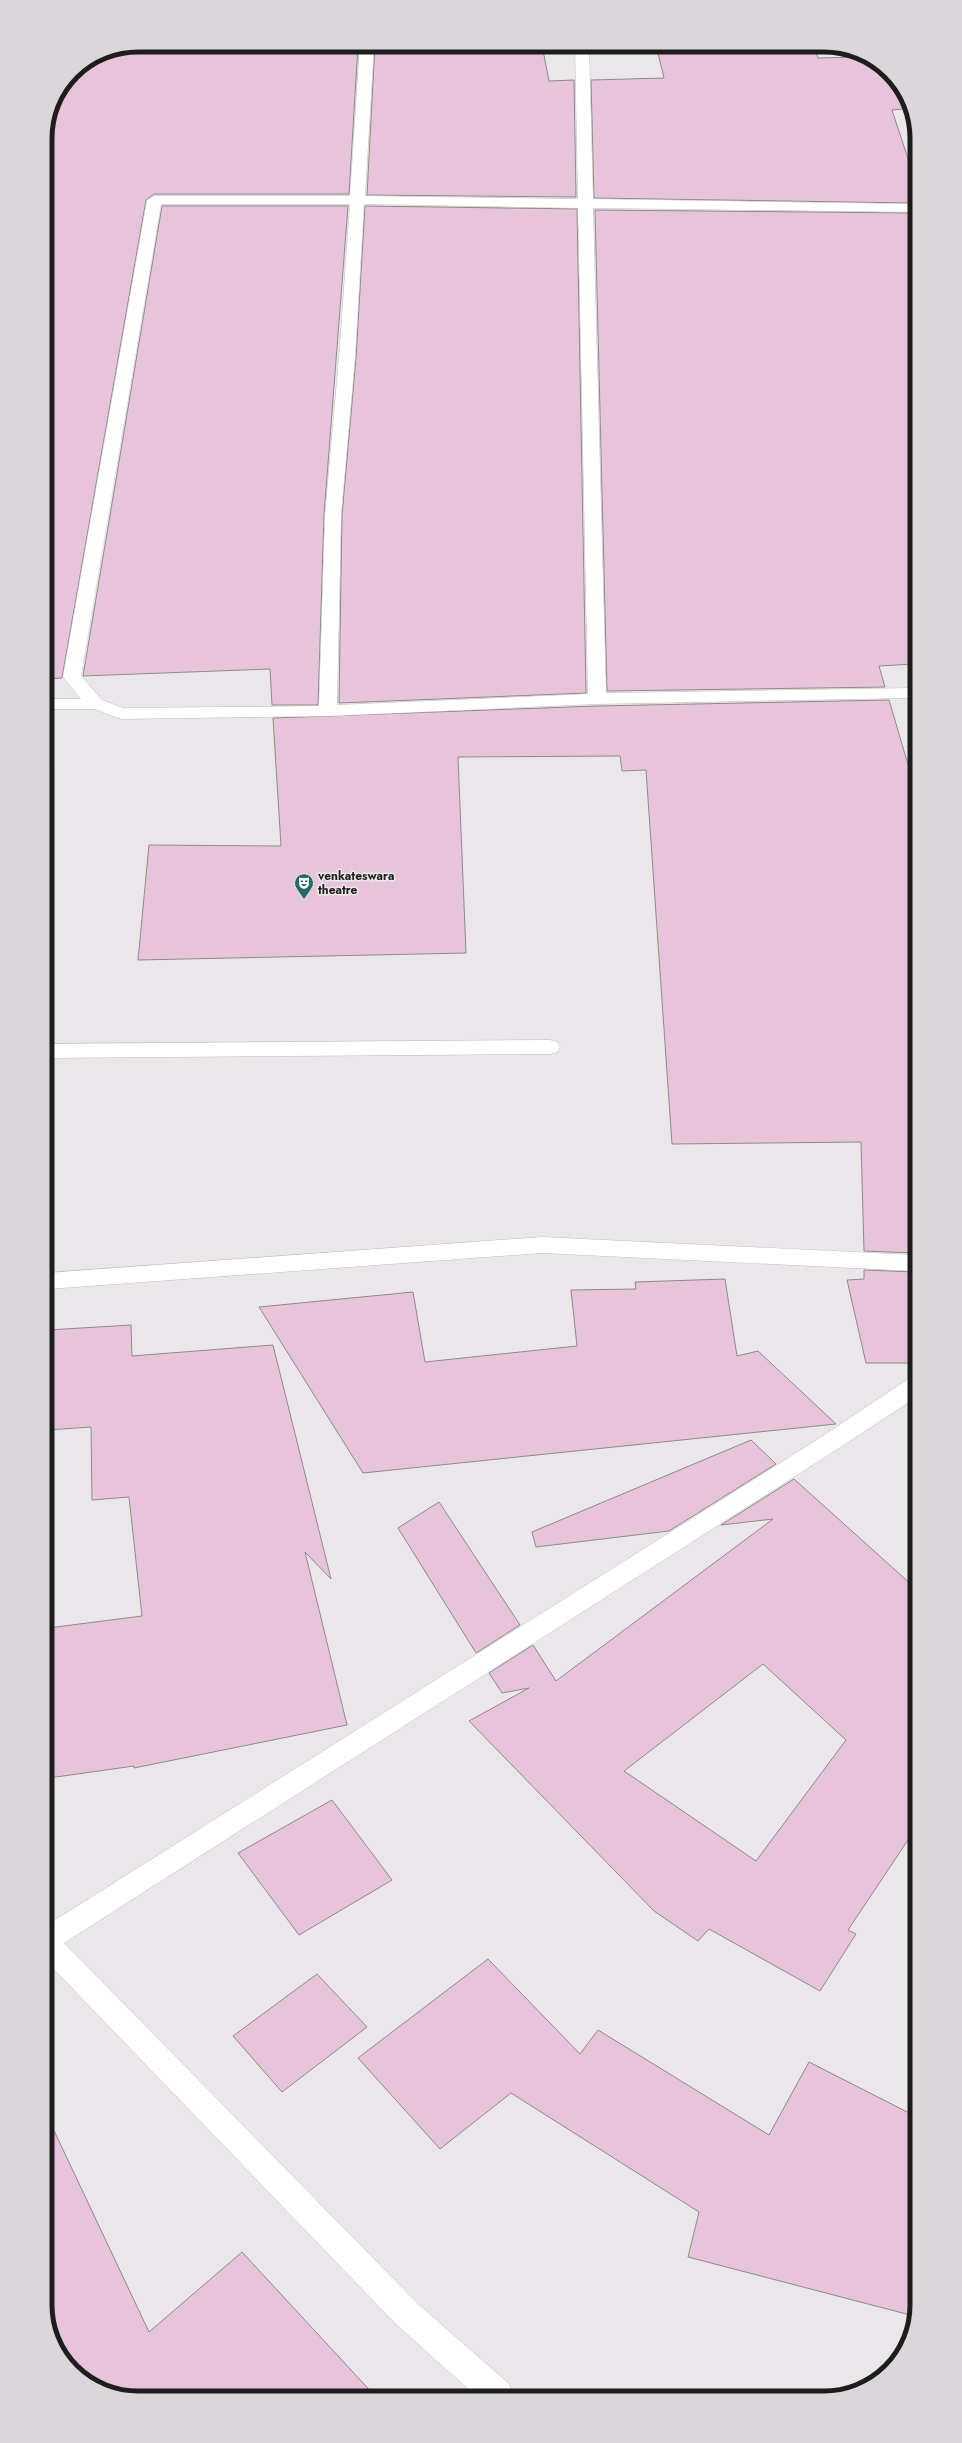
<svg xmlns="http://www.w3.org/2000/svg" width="962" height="2443" font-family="Jost,sans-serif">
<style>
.building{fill:#e7c4da;stroke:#8e8a8c;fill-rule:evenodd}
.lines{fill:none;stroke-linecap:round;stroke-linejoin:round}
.street-casing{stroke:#c3bec1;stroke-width:1}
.street{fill:#fff;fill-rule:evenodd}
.labels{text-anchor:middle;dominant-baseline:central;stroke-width:3;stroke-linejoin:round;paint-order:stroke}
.poi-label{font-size:12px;font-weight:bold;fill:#1e1d1e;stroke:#ebe6e9;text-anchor:start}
.rim{fill:none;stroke:#1e1d1e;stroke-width:5}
</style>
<rect width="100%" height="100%" fill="#ebe6e9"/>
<path class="building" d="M138 45H358L349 194H154L146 200 62 678 46 679 45 132 54 97 72 72 102 52Z
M375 45H542L549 81 574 80 576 197 367 195Z
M656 45H814L818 58 862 57 881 64 912 108 892 110 912 171V203L594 198 591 80 664 78Z
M162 206H348L324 515 318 705H272L270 669 83 676Z
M365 206 577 209 586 693 339 703 342 515 356 358Z
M595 210 912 213 913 664 879 666 885 687 607 691Z
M889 700 914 785 915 1253 864 1251 861 1142 672 1144 646 770 622 771 620 756 458 757 466 953 138 960 149 845 281 846 273 718 597 706Z
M864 1270 915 1272V1363H866L847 1280 864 1279Z
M725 1279 737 1356 758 1351 836 1424 363 1473 259 1307 413 1292 425 1362 577 1346 571 1290 636 1289 635 1282Z
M131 1325 132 1356 273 1345 331 1579 305 1552 347 1725 134 1768V1766L49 1778 48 1628 142 1616 129 1497 92 1500 91 1427 48 1430V1330Z
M751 1440 776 1464 669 1531 536 1547 532 1532Z
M794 1479 913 1586 915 1596 916 1828 848 1930 856 1934 820 1991 709 1929 698 1941 654 1911 469 1721 529 1688 502 1693 489 1673 533 1645 556 1681 773 1519 721 1525ZM763 1664 846 1740 756 1861 624 1771Z
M439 1502 520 1625 476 1653 398 1528Z
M332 1800 392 1880 299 1935 238 1853Z
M488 1959 580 2054 598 2030 769 2135 809 2062 917 2117V2305L914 2316 688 2257 699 2212 511 2093 440 2149 358 2058Z
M317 1974 367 2027 282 2092 233 2036Z
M49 2120 149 2332 242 2252 375 2396 132 2398 81 2379 50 2335Z"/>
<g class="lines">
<defs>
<path id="street" d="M360 45H374L365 196 578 199 575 45H589L593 199 912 204V212L593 208 606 693 913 688V698L597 704 328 716 121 719 94 709H46V699H81L63 677 147 200 154 196H350ZM161 204H350L339 358 325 515 319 706 123 708 102 700 81 676ZM364 204 578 208 588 694 337 705 341 515 355 358Z
M550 1040 557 1042 560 1047 557 1052 550 1054 47 1058V1044Z
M542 1237 915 1255V1271L542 1253 48 1289V1273Z
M915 1377V1398L839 1448 64 1943 418 2304 509 2384 513 2395 476 2396 396 2324 49 1964V1924L823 1436 907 1380Z"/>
</defs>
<use href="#street" class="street-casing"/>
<use href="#street" class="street"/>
</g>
<defs>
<symbol id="theatre-pin" viewBox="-11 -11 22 30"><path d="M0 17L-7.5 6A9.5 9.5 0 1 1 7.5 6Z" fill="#236c65" stroke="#ebe6e9"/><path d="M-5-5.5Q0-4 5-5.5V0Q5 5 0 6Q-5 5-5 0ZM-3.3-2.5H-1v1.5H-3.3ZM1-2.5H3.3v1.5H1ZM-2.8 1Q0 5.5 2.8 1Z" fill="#fff"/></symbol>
</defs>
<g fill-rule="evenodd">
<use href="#theatre-pin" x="293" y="872" width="22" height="30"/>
</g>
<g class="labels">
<g class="poi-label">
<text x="318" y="876">venkateswara<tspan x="318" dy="14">theatre</tspan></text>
</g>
</g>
<path d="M0 0H962V2443H0ZM138 52H824A86 86 0 0 1 910 138V2305A86 86 0 0 1 824 2391H138A86 86 0 0 1 52 2305V138A86 86 0 0 1 138 52Z" fill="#dbd6d9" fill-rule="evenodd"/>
<path class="rim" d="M138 52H824A86 86 0 0 1 910 138V2305A86 86 0 0 1 824 2391H138A86 86 0 0 1 52 2305V138A86 86 0 0 1 138 52Z"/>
</svg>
